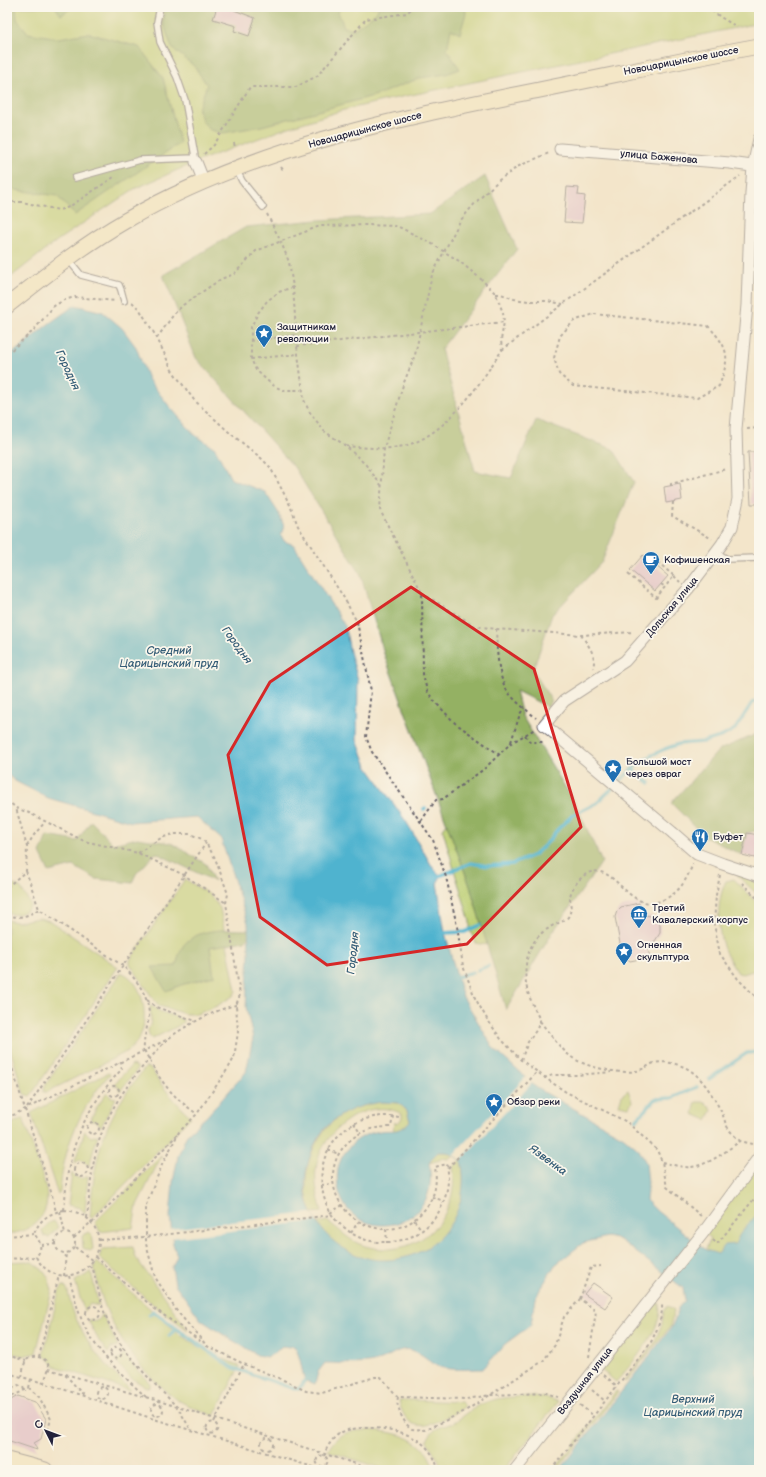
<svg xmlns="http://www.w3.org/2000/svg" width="766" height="1477" font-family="'Balsamiq Sans',sans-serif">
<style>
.green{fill:#bbce71;stroke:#6e7856}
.forest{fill:#94b163;stroke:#5b6a4f}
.water{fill:#50b3cf;stroke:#396a85;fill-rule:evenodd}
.pier{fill:#f3e5cb}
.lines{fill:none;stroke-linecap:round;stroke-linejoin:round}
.stream{stroke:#50b3cf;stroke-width:3.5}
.building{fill:#dbb0cc}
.lane-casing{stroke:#6b666d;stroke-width:8}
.street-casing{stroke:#6b666d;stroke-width:13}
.secondary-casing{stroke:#6b666d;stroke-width:17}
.path{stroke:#6b666d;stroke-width:2;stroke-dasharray:3 3;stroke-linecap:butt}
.lane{stroke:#fff;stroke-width:5.5}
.street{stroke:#fff;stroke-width:11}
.secondary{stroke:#f7e8c3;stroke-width:15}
.street-bridge-casing{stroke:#6b666d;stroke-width:13;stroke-linecap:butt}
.street-bridge{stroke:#fff;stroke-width:11}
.marked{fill:none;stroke:#d62828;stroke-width:3;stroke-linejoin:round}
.labels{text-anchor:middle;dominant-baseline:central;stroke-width:3.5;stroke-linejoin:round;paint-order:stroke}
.street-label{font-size:10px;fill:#22223b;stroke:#fbf7ec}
.poi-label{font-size:10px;fill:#22223b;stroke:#fbf7ec;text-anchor:start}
.water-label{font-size:11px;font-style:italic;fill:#345c76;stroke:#fbf7ec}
</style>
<rect width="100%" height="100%" fill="#fbf7ec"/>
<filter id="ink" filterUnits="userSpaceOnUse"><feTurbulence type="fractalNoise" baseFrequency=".025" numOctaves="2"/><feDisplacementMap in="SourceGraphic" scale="8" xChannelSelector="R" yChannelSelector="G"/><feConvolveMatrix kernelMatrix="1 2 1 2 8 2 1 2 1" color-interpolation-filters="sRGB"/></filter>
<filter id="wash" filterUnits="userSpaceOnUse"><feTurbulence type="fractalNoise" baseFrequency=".012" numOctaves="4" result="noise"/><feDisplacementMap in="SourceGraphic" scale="16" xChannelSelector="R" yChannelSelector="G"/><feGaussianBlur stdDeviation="0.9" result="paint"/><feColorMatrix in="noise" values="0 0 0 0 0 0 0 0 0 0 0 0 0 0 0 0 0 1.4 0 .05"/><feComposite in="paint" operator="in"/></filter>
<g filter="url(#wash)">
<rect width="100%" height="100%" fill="#f3e5cb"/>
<path class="green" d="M7 7H759V23L387 100 340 111 286 128 196 162 134 189 58 240 7 280Z
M449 820 492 939 487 945 476 943 470 930V921L455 873 443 830Z
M740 872 759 879V896L738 876Z
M185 879 210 895 220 908 236 991 233 996 217 1006 197 1014H185L159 1006 152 997 130 964V960Z
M734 879 759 905V969L743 974 738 973C733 965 727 957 724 949 717 928 716 902 726 881Z
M14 885 20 887 31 905C25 914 16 916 7 913V892Z
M39 918 50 921 118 967 34 1091 30 1096 24 1094 7 1039V920L17 922Z
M121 973H123C142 982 148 1012 142 1031 140 1039 134 1046 128 1051L47 1092H43L44 1087Z
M152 1006 159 1011 182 1019 183 1022 178 1026 152 1039 149 1036 148 1030C152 1023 151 1015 150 1007Z
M132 1065 137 1067V1070L120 1091 118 1086 113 1085Z
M146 1067 151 1069C162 1087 175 1102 191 1117L92 1218 90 1217C94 1153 104 1117 146 1067Z
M108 1073 110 1074C80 1107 63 1148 60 1193L58 1195 31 1113Z
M628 1090 632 1101 629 1107 619 1105 622 1095Z
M107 1092 111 1097 116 1098 101 1127 97 1121H90L97 1107Z
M383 1102 399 1103 407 1111 410 1121 403 1128 393 1131 394 1123 399 1122 402 1118V1114C368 1095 324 1130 317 1163 313 1181 318 1195 322 1212L312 1213C297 1177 311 1134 344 1113 356 1106 369 1103 383 1102Z
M696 1102H705L712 1110 707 1120 693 1114Z
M23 1118C28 1132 32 1146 37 1159 40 1169 44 1179 46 1189 52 1215 31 1233 7 1234V1126Z
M85 1131 91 1137 98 1135 89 1166C84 1161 81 1158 74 1163Z
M438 1152H447L453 1155 448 1159 442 1158 440 1160 429 1163 433 1157Z
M162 1155 137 1205 133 1228 100 1232 95 1222Z
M759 1157V1319L706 1250 710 1238 703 1233Z
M461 1160C481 1250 368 1299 317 1223L327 1221C341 1230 348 1241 365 1246 417 1261 460 1218 453 1167Z
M72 1173C76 1179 82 1180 88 1176L85 1213 80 1208 68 1205Z
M54 1221 58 1227 49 1237 44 1236 42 1230 49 1223Z
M88 1232 91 1234 93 1249 90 1251 83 1248 82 1236Z
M133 1247 136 1258 188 1330 155 1306 99 1258 102 1249Z
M27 1261 32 1262 44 1271 48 1277 52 1290 36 1353 23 1356 7 1352V1262Z
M97 1262 180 1335 210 1353 240 1366 214 1416C200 1410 185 1405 173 1397 163 1390 154 1380 146 1372 118 1341 101 1306 94 1266Z
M91 1271 99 1306 90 1304 84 1311 75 1281 86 1275Z
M63 1286H65C68 1289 68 1292 69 1297 72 1310 77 1322 84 1334 95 1356 113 1372 130 1389L128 1390 54 1366 50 1360 43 1355 59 1291Z
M655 1299C675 1317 628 1368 616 1382L600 1369Z
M668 1306 674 1310 670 1327 625 1382 624 1381 654 1344 662 1324 664 1311Z
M102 1314 118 1346 111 1348 108 1353 99 1341 88 1320C95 1323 100 1321 102 1314Z
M124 1354 139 1372 150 1383V1387H146L131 1378 116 1362 115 1361 121 1358Z
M616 1391 618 1392 557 1470H554Z
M535 1396 548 1398 558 1402 504 1470H440L439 1461 427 1441C433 1425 442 1429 456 1421 463 1417 469 1411 476 1407 495 1396 514 1397 535 1396Z
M410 1400 461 1402 465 1406 463 1408C439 1422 408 1442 399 1401Z
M369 1430C397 1432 427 1438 434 1470H387L328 1451C337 1432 349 1431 369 1430Z"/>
<path class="forest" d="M55 7H73L61 15Z
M166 7H342L338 12 344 27 354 29 376 13 379 7H465L466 13 460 34 451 29 447 50 460 69 446 74 420 78 377 95 262 126 223 133 210 130 203 122 198 109 207 85 194 66 172 48 163 22Z
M16 8 17 19 28 33 59 38 88 33 139 47 163 78 180 143 75 215 57 196 16 190 7 184V9Z
M485 176 517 249 441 349 475 471 511 478 536 420 613 449 634 482 602 562 552 615 533 670 551 700 548 707 516 691 522 716 576 805 602 862 552 933 506 1010 470 886 385 657 360 573 294 467 196 358 163 275 246 227 317 220 430 214Z
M759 733V830L747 833 742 855 705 837 671 803 719 750Z
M91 821 113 844 137 838 171 843 206 864 214 881 156 853 136 874 132 883 96 879 73 866 49 872 40 853 47 836 77 841Z
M253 930 245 941 210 947 214 976 181 985 166 991 152 967 176 966C178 960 179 951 183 946 198 926 231 930 253 930Z"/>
<path class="water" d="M75 305 103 312 122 328 136 347 148 379 170 407 195 435 215 448 231 479 265 492 278 512 284 526 281 535 284 541 294 545 345 626 350 652 358 680 357 740 367 766 407 823 433 868 441 876 437 883 445 933 462 995 494 1049 537 1088 624 1137 639 1150 646 1163 648 1183 646 1200 658 1212 706 1250 718 1254 725 1245 735 1244 740 1234 759 1212V1470H560L671 1328 678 1312V1308L685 1300 683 1288 620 1240 607 1237 583 1243 555 1265 535 1298 531 1325 505 1344 483 1369C471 1369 448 1371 437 1366 429 1361 422 1353 411 1350 399 1347 391 1356 380 1360 364 1366 343 1363 325 1363L318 1372 315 1384 305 1381C301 1369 301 1356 294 1346L288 1347 282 1346 275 1353 267 1357 257 1355 227 1337 201 1320 175 1284 172 1267 177 1256 173 1244 170 1216 173 1182 178 1156 187 1134 207 1116 246 1072 253 1038 246 1007 249 953 248 923 221 839 197 817 131 822 48 798 15 781 7 774V358L47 325ZM383 1102 399 1103 407 1111 410 1121C397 1134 395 1129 380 1131 367 1133 355 1139 347 1150 338 1160 336 1174 338 1187 348 1247 444 1234 429 1163L433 1157 438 1152H447L461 1160C472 1209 440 1258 387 1260 345 1262 306 1226 305 1184 305 1172 308 1162 312 1151 322 1120 353 1105 383 1102Z"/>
<path class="pier" d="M527 1076 533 1082 461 1160 453 1155Z
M312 1213 316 1221 170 1238 169 1229Z"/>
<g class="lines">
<path class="stream" d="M632 769 650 783
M424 809 425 808
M437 877 471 863 488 866 513 864 534 855 547 843 557 830 573 815 597 803 632 769 652 755 665 749 679 744 704 742 723 736 735 729 752 703 759 700
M441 933 465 932 480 925
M478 970 488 966
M457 977 473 972
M709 1079 747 1053 759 1052
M636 1120 655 1099 672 1098 697 1087
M149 1315 153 1311 176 1328
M169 1336 176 1328 231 1367 294 1389H299L307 1377"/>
</g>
<g id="blocks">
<path class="building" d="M217 7H235L234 10 255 18 249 36 234 31 236 26 213 19Z
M567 187 579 188 578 195 585 196 582 223 564 222Z
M748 452H759V504H751Z
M680 484 682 500 666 503 664 487Z
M643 555 668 576 655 591 630 570Z
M747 833 759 835V859L742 855Z
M639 903 641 915 652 916 657 920 660 925V933L655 941 647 946 650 957 630 961 622 954 615 917 617 911 621 907Z
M593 1283 613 1297 605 1308 584 1294Z
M18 1396 35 1402 46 1419 41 1439 34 1443 37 1450 7 1440V1402Z"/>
</g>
</g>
<g filter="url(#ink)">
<use href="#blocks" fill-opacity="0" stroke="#6b666d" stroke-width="1"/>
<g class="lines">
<defs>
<path id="lane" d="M160 7 157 22 160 42 177 77 185 100 196 162
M236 169 242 181 263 207
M75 178 140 160 195 158
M68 259 81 275 119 285 121 290 124 301
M716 552 727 559 759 558"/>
<path id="street" d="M560 149 730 163 759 167
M196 162 204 182
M554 733 544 725 564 701 625 661 688 589 722 544 732 527 738 499 736 429 747 305 751 193 753 167 759 139
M673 833 697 854 723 864 759 876
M515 1470 703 1233 759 1157"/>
<path id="secondary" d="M7 306C45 276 83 245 125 221 249 149 390 120 529 92 605 77 682 60 759 46
M7 1460 45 1470"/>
</defs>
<use href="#lane" class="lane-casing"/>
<use href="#street" class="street-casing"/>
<use href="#secondary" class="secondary-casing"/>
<path class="path" d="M707 7 722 18 737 27
M234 143 235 147
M204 154 214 145 250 87H296L317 76 366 19 407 13 413 7
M281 167 284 171
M7 202H22L59 210 69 207 114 177
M267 214 281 242 289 262 293 287 297 346 304 400 309 411 324 431 346 446 366 465 381 485
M293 287 279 292 267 301 258 313 251 327V359L256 370 271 384 282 390H301
M496 294H501L514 299 528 301H547L563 304
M132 302 140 310 157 338 172 370 194 400 230 433 261 458 270 467 290 505 298 526 344 598 357 622 371 691 366 737 372 752 433 840 446 877 457 926 463 966 475 998 487 1019 501 1039 521 1060 551 1082 566 1092 627 1122 657 1150 662 1162 667 1187 701 1216
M594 314 708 326C730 349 730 357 719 386L697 398 573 386 559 374 554 358 560 336 574 321Z
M157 338 174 314 183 305 221 279 234 274 256 251 320 226 367 225 397 226 429 242 459 261 482 280 496 294 503 313 504 322 501 340 502 350C479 385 443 441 398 447 380 450 363 447 346 446
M250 341 296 335
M297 346 504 322
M502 350 563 304 740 176
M7 354 33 331 54 306 64 300 75 297 116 301
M251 359 298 354
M747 429 759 428
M671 486V484L726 469
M673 502 672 516 712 539
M628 574 656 598 674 576 647 553
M674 576 680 582
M661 584 665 587
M422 593 475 626 496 629 581 635 634 632
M496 629C497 648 497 670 505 687 511 699 526 709 536 718
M581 635C588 645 597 655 593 668
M525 735 530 742H545
M511 742 520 714 524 708
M500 755 455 723 435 702 427 691 423 674 422 593 380 510 384 448 403 385 415 355 432 275 460 221 476 202 499 180 519 166 549 153
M7 800 16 808 29 813 84 841 138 853 184 875 226 903
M421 821 436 800 443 799 484 769 511 743 535 729
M27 846 34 835 45 822
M138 853 161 838 173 834H190L202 839 206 843 215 858 228 894 226 903 240 995 236 1005 238 1032 234 1058 229 1067 197 1114 179 1132 162 1165 146 1205V1244L155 1277 176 1310 207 1346 244 1364 288 1382 306 1391 322 1393 375 1377H381L398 1397 466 1399 491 1395 546 1393 558 1397
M26 871 39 909
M720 875 716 895 714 924 720 954 738 979 759 1000
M742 883 759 900
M7 887 26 871 27 847 16 808
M7 915C20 919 28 916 39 909L123 966C136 979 149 995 149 1016 148 1027 143 1038 144 1049 145 1053 149 1059 151 1063 164 1087 175 1098 197 1114
M147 1000 156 1007 196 1021
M540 1021C549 1033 558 1046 570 1056 583 1067 624 1076 640 1070 645 1068 649 1065 654 1063 664 1061 675 1063 684 1067 702 1075 713 1096 722 1113 724 1118 725 1123 728 1128 731 1133 736 1137 740 1141
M7 1052 52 1195 56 1212
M521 1060 528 1042 537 1029 540 1020C536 1012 532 1004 529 995 522 977 525 948 540 935 542 932 546 930 549 928 555 923 567 922 569 915 572 910 570 902 570 897 571 888 582 874 591 872 618 865 629 917 665 899 681 891 686 880 693 864
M544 1078 553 1075H578L611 1072
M109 1091a5 5 0 1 1 10 0a5 5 0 1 1-10 0Z
M27 1108 206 843
M393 1116 391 1127C380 1127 369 1128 359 1134 314 1160 331 1223 382 1229 393 1230 408 1226 416 1218 433 1203 438 1189 435 1167L447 1164C451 1187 444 1212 426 1227 414 1238 397 1243 381 1242 367 1242 355 1237 345 1228 333 1220 326 1207 323 1193 313 1146 352 1109 399 1117
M7 1118 168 1039
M87 1128a6 6 0 1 1 12 0a6 6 0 1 1-12 0Z
M354 1123 360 1133
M328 1150 339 1154
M662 1162C669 1164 677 1166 684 1167 704 1169 725 1152 740 1141L757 1145
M74 1170a7 7 0 1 1 14 0a7 7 0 1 1-14 0Z
M448 1168 537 1072
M321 1185 334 1184
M432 1197 444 1201
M64 1210C75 1211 84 1214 91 1222 120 1258 61 1301 36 1257 43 1248 41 1242 34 1234 39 1220 49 1213 64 1210Z
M64 1210C66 1193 66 1175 71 1159 79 1124 98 1094 122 1069L119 1063
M60 1211 65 1233
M330 1213 341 1206
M87 1218C90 1192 91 1166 99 1141 109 1108 131 1079 154 1054 159 1049 163 1043 168 1039 184 1026 217 1009 236 1005
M414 1220 422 1230
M92 1223 177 1135
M386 1229 387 1243
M55 1243a10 10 0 1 1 20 0a10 10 0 1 1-20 0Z
M351 1233 358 1222
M7 1236 34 1234
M74 1238 91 1222
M99 1240 145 1237 332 1215
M713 1240 717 1244 759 1193
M41 1245 55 1244
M75 1247 93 1261
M95 1257 155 1309 203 1343
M7 1259 36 1257
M89 1266 93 1269 103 1309 109 1324 123 1348 145 1374 178 1408 191 1430
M64 1276 66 1253
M69 1276C74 1294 78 1315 87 1331 102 1358 126 1378 147 1398
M580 1299 591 1267 601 1266
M86 1313a7 7 0 1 1 14 0a7 7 0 1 1-14 0Z
M110.5 1353a5.5 5.5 0 1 1 11 0a5.5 5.5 0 1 1-11 0Z
M7 1355 26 1361
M39 1357 59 1275
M48 1369 159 1401 375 1470
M7 1373 44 1383 154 1419 323 1470
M65 1375C72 1381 76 1388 84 1395
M604 1375 617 1386
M22 1377C23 1373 23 1365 26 1361 30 1354 45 1356 48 1364 50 1370 45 1377 44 1383
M7 1383 10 1374
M96 1393a6 6 0 1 1 12 0a6 6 0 1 1-12 0Z
M29 1388 31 1379
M7 1390H10L18 1385 23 1387 24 1390
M592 1390 605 1401
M398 1397 397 1403 401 1415 406 1424 412 1429 426 1430 465 1411 543 1361 555 1345 564 1317 580 1299 596 1311 589 1357
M7 1399 29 1388 39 1397 51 1419 48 1430 57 1434
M151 1410a6 6 0 1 1 12 0a6 6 0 1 1-12 0Z
M580 1405 594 1416
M214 1422 244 1364
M206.5 1428a5.5 5.5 0 1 1 11 0a5.5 5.5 0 1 1-11 0Z
M261 1444a6 6 0 1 1 12 0a6 6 0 1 1-12 0Z
M316.5 1461a5.5 5.5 0 1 1 11 0a5.5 5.5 0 1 1-11 0Z
M324 1456C326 1447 334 1436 342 1432 351 1428 361 1428 370 1428 398 1428 432 1438 438 1470
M551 1470 650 1344C656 1332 663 1318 662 1304"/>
<use href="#lane" class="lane"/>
<use href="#street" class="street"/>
<use href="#secondary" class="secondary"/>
<defs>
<path id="street-bridge" d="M554 733 673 833"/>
</defs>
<use href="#street-bridge" class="street-bridge-casing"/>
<use href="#street-bridge" class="street-bridge"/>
</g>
</g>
<path d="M0 0H766V1477H0ZM411 587 534 669 581 827 467 944 327 965 260 917 228 755 270 682Z" fill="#f3e5cb" fill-opacity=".55" fill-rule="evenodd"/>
<path class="marked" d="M411 587 534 669 581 827 467 944 327 965 260 917 228 755 270 682Z"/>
<defs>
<symbol id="sight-pin" viewBox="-11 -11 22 30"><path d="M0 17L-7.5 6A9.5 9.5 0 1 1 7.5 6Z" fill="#1f6fb2" stroke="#fbf7ec"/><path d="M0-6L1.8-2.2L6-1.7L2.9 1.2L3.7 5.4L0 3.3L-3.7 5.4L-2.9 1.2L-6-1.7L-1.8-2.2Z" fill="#fff"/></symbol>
<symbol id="cafe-pin" viewBox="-11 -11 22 30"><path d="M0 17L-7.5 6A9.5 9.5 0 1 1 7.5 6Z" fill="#1f6fb2" stroke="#fbf7ec"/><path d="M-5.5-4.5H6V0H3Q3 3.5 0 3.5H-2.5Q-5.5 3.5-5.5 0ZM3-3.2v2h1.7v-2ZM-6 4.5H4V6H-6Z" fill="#fff"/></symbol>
<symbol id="restaurant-pin" viewBox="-11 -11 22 30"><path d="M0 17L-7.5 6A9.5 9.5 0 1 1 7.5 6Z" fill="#1f6fb2" stroke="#fbf7ec"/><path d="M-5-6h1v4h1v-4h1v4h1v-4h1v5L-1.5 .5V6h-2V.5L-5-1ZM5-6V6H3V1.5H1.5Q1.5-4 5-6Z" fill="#fff"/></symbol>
<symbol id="museum-pin" viewBox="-11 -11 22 30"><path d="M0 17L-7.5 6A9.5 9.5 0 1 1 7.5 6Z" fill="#1f6fb2" stroke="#fbf7ec"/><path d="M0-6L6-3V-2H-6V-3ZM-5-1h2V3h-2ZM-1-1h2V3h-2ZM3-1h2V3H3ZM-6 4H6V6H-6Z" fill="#fff"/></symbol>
</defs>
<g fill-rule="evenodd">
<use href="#sight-pin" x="254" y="323" width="20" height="27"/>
<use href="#cafe-pin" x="641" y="550" width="20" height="27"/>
<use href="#sight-pin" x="603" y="758" width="20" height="27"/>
<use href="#restaurant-pin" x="690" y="827" width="20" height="27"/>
<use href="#museum-pin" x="629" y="904" width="20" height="27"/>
<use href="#sight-pin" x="614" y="941" width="20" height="27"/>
<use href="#sight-pin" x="484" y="1092" width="20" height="27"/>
</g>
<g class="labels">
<g class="street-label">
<text transform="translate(681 61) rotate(-11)">Новоцарицынское шоссе</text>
<text transform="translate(365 130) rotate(-15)">Новоцарицынское шоссе</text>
<text transform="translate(659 157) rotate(5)">улица Баженова</text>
<text transform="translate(672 607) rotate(-50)">Дольская улица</text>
<text transform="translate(585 1381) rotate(-52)">Воздушная улица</text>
</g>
<g class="poi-label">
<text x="277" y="327">Защитникам<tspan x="277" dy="12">революции</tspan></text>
<text x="664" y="560">Кофишенская</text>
<text x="626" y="762">Большой мост<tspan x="626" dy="12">через овраг</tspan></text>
<text x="713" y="837">Буфет</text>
<text x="652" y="908">Третий<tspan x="652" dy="12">Кавалерский корпус</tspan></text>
<text x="637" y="945">Огненная<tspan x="637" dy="12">скульптура</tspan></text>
<text x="507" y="1102">Обзор реки</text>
</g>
<g class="water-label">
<text transform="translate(68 370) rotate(65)">Городня</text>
<text transform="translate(237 645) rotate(54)">Городня</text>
<text x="169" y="650">Средний<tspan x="169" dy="13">Царицынский пруд</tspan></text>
<text transform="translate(353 953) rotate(-84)">Городня</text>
<text transform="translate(548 1160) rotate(36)">Язвенка</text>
<text x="693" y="1399">Верхний<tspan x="693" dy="13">Царицынский пруд</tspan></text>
</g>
</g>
<rect width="766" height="1477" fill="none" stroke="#fbf7ec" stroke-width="24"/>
<g transform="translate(46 1431) rotate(312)" stroke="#fbf7ec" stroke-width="3" paint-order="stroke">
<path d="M0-3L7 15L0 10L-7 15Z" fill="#22223b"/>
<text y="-6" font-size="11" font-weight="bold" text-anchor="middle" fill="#22223b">С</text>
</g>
</svg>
